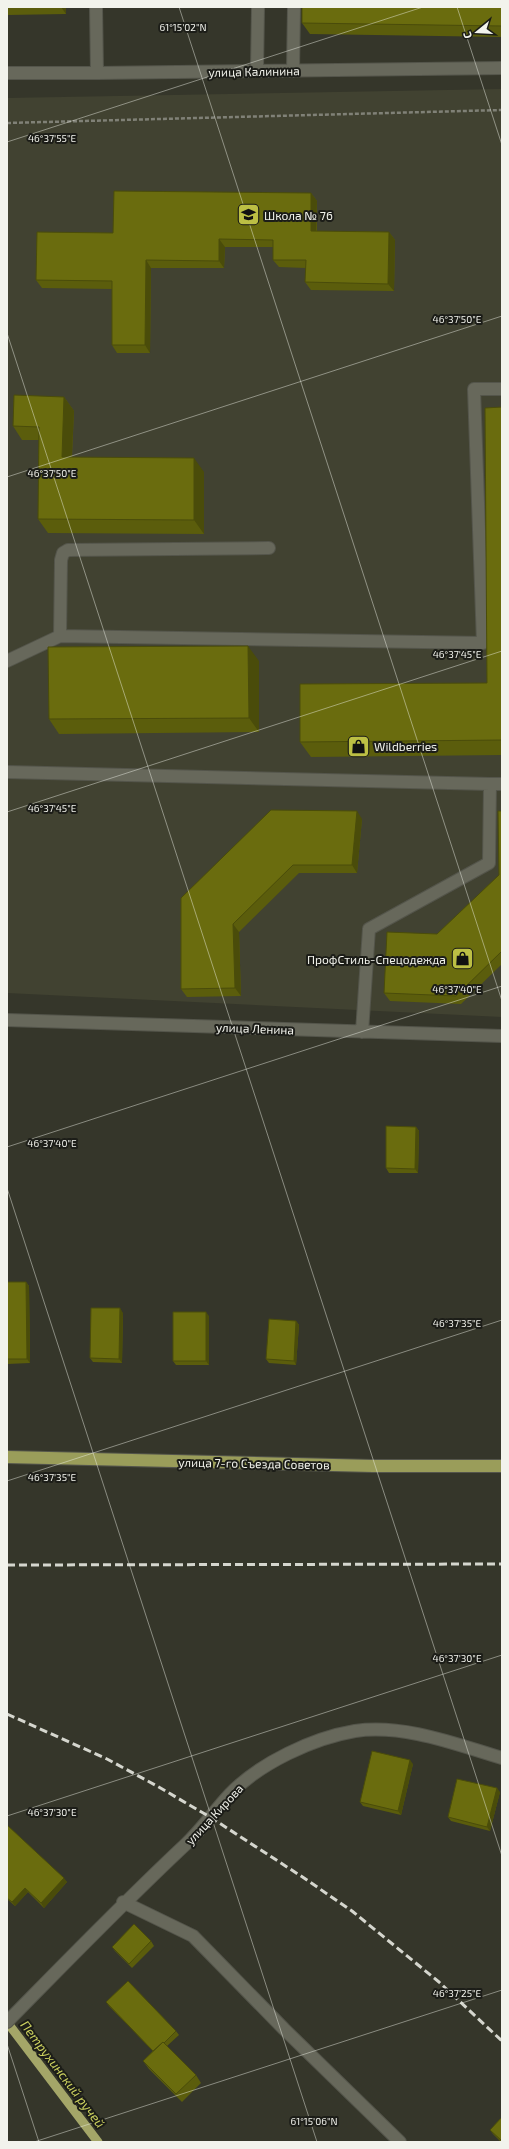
<svg xmlns="http://www.w3.org/2000/svg" width="509" height="2149" font-family="'Exo 2',sans-serif">
<style>
.built{fill:#414231}
.lines{fill:none;stroke-linecap:round;stroke-linejoin:round}
.stream{stroke:#a4a668;stroke-width:9}
.minor-casing{stroke:#54554b;stroke-width:14}
.major-casing{stroke:#54554b;stroke-width:14}
.path{stroke:#808177;stroke-width:2.5;stroke-dasharray:4 2;stroke-linecap:butt}
.minor{stroke:#67685b;stroke-width:12}
.major{stroke:#9a9d5a;stroke-width:12}
.rail{stroke:#d5d6ce;stroke-width:3;stroke-dasharray:8 4;stroke-linecap:butt}
.wall{fill:#5b5d0c}
.shaded-wall{fill:#4a4c0a}
.building{fill:#6a6c0e;stroke:#4a4c0a}
.ticks{fill:none;stroke:#f2f3ec;stroke-width:1;stroke-opacity:0.45}
.labels{text-anchor:middle;dominant-baseline:central;stroke-width:4;stroke-linejoin:round;paint-order:stroke}
.street-label{font-size:12px;fill:#f2f3ec;stroke:#1c1d18}
.poi-label{font-size:12px;fill:#f2f3ec;stroke:#1c1d18;text-anchor:start}
.water-label{font-size:13px;font-style:italic;fill:#cdd25f;stroke:#1c1d18}
.ticks-label{font-size:10px;text-anchor:middle;fill:#f2f3ec;stroke:#1c1d18;stroke-width:4;stroke-linejoin:round;paint-order:stroke}
</style>
<rect width="100%" height="100%" fill="#35362a"/>
<path class="built" d="M502 89V1017L7 993V98Z"/>
<g class="lines">
<path class="stream" d="M7 2022 98 2142"/>
<defs>
<path id="minor" d="M96 7 97 73
M257 70 258 7
M293 71 294 7
M7 73H97L502 68
M60 636 61 560 63 553 68 550 269 548
M7 661 60 636 483 643 474 389H502
M7 772 490 784
M7 1020 502 1036
M362 1032 369 929 489 863 490 784H502
M123 1902 193 1936 284 2029 400 2142
M7 2022C66 1962 124 1902 186 1844 202 1829 215 1810 230 1794 260 1763 313 1738 355 1731 404 1724 455 1744 502 1758"/>
<path id="major" d="M7 1457 373 1466H502"/>
</defs>
<use href="#minor" class="minor-casing"/>
<use href="#major" class="major-casing"/>
<path class="path" d="M7 123 502 110"/>
<use href="#minor" class="minor"/>
<use href="#major" class="major"/>
<path class="rail" d="M7 1565 502 1564
M7 1714 107 1759 157 1786 210 1817 304 1878 352 1911 439 1982 502 2041"/>
</g>
<path class="wall" d="M7 7H66V14L7 15Z
M143 7H233V8H143Z
M502 7V37L310 34 302 23Z
M311 193 317 201V231L389 232 395 240 394 291 311 290 305 282 306 268 279 267 273 260V247H225L224 268H151L150 353H117L112 345V289L42 288 36 280 113 233Z
M64 397 74 411 72 457 204 472V534L48 533 38 519 39 440H22L13 426Z
M502 407V755L311 757 300 742 487 683Z
M259 661V732L59 734 49 719Z
M502 811V964L461 1004 390 1001 384 993 437 934 499 875Z
M362 819 357 873H299L239 932 241 996 187 997 181 989V898Z
M416 1127 419 1131 418 1173H389L386 1168Z
M7 1282H26L29 1286 30 1363 7 1364Z
M123 1313 122 1363 93 1362 90 1358Z
M209 1316V1365H176L173 1361Z
M296 1321 299 1325 296 1365 269 1363 266 1359Z
M413 1764 401 1815 363 1806 360 1802Z
M500 1792 490 1831 451 1821 448 1817Z
M7 1825 67 1882 44 1908 28 1892 15 1906 7 1899Z
M151 1941 154 1946 132 1968 115 1951 112 1947Z
M106 2002 176 2031 179 2035 167 2046 196 2075 201 2083 182 2102 149 2069 143 2061 153 2051 109 2006Z
M502 2117V2142H501L493 2134 490 2130Z"/>
<path class="shaded-wall" d="M61 7H66V14Z
M311 193 317 201 316 239 311 231Z
M389 232 395 240 394 291 388 284Z
M219 239 225 247 224 268 219 261Z
M146 260 151 268 150 353 145 345Z
M64 397 74 411 71 471 62 457Z
M194 458 204 472V534L194 520Z
M248 646 259 661V732L249 718Z
M357 811 362 819 357 873 352 865Z
M233 924 239 932 241 996 235 988Z
M416 1127 419 1131 418 1173 415 1169Z
M26 1282 29 1286 30 1363 27 1359Z
M120 1308 123 1313 122 1363 119 1359Z
M206 1312 209 1316V1365L206 1361Z
M296 1321 299 1325 296 1365 294 1361Z
M410 1760 413 1764 401 1815 398 1811Z
M497 1788 500 1792 490 1831 487 1827Z
M64 1878 67 1882 44 1908 41 1903Z
M25 1888 28 1892 15 1906 12 1902Z"/>
<path class="building" d="M302 7H502V26L302 23Z
M114 191 311 193V231L389 232 388 284 305 282 306 260H273V240L219 239V261L146 260 145 345H112V281L36 280 37 232 113 233Z
M14 395 64 397 62 457 194 458V520L38 519 39 427 13 426Z
M502 407V740L300 742V684L487 683 485 408Z
M248 646 249 718 49 719 48 647Z
M271 810 357 811 352 865H293L233 924 235 988 181 989V898Z
M498 811H502V951L456 996 384 993 387 932 437 934 499 875Z
M386 1126 416 1127 415 1169 386 1168Z
M7 1282H26L27 1359H7Z
M91 1308H120L119 1359 90 1358Z
M173 1312H206V1361H173Z
M269 1319 296 1321 294 1361 266 1359Z
M372 1751 410 1760 398 1811 360 1802Z
M457 1779 497 1788 487 1827 448 1817Z
M7 1825 64 1878 41 1903 25 1888 12 1902 7 1898Z
M134 1924 151 1941 129 1964 112 1947Z
M128 1981 176 2031 164 2043 163 2042 153 2051 106 2002Z
M163 2042 196 2075 176 2094 143 2061Z
M502 2117V2141L490 2130Z"/>
<path class="ticks" d="M179 7 502 1001M457 7 502 145M7 142 423 7M7 333 502 1856M7 477 502 316M7 812 502 651M7 1147 502 986M7 1188 317 2142M7 1481 502 1320M7 1816 502 1655M7 2044 39 2142M34 2142 502 1990"/>
<defs>
<symbol id="school-square" viewBox="-11 -11 22 22"><rect x="-9" y="-9" width="18" height="18" rx="4" fill="#bcbf44" stroke="#1c1d18"/><path d="M0-5L7-2L0 1L-7-2ZM-4 1L0 2.5L4 1V4Q0 6-4 4Z" fill="#111"/></symbol>
<symbol id="shop-square" viewBox="-11 -11 22 22"><rect x="-9" y="-9" width="18" height="18" rx="4" fill="#bcbf44" stroke="#1c1d18"/><path d="M-5-2.5h2.3a2.7 3.5 0 0 1 5.4 0H5L5.5 6h-11ZM-1.5-2.5h3a1.5 2.3 0 0 0-3 0Z" fill="#111"/></symbol>
</defs>
<g fill-rule="evenodd">
<use href="#school-square" x="236" y="202" width="25" height="25"/>
<use href="#shop-square" x="346" y="734" width="25" height="25"/>
<use href="#shop-square" x="450" y="946" width="25" height="25"/>
</g>
<g class="labels">
<g class="street-label">
<text transform="translate(254 71) rotate(-1)">улица Калинина</text>
<text transform="translate(255 1028) rotate(2)">улица Ленина</text>
<text transform="translate(254 1463) rotate(1)">улица 7-го Съезда Советов</text>
<text transform="translate(214 1814) rotate(-47)">улица Кирова</text>
</g>
<g class="poi-label">
<text x="264" y="215">Школа № 76</text>
<text x="374" y="746">Wildberries</text>
<text x="446" y="959" text-anchor="end">ПрофСтиль-Спецодежда</text>
</g>
<g class="water-label">
<text transform="translate(63 2074) rotate(53)">Петрухинский ручей</text>
</g>
</g>
<g class="ticks-label">
<text x="183" y="31">61°15'02"N</text>
<text x="52" y="142">46°37'55"E</text>
<text x="457" y="323">46°37'50"E</text>
<text x="52" y="477">46°37'50"E</text>
<text x="457" y="658">46°37'45"E</text>
<text x="52" y="812">46°37'45"E</text>
<text x="457" y="993">46°37'40"E</text>
<text x="52" y="1147">46°37'40"E</text>
<text x="457" y="1327">46°37'35"E</text>
<text x="52" y="1481">46°37'35"E</text>
<text x="457" y="1662">46°37'30"E</text>
<text x="52" y="1816">46°37'30"E</text>
<text x="457" y="1997">46°37'25"E</text>
<text x="314" y="2125">61°15'06"N</text>
</g>
<rect width="509" height="2149" fill="none" stroke="#f2f3ec" stroke-width="16"/>
<g transform="translate(477 32) rotate(252)" stroke="#1c1d18" stroke-width="3" paint-order="stroke">
<path d="M0-3L7 15L0 10L-7 15Z" fill="#f2f3ec"/>
<text y="-6" font-size="11" font-weight="bold" text-anchor="middle" fill="#f2f3ec">С</text>
</g>
</svg>
